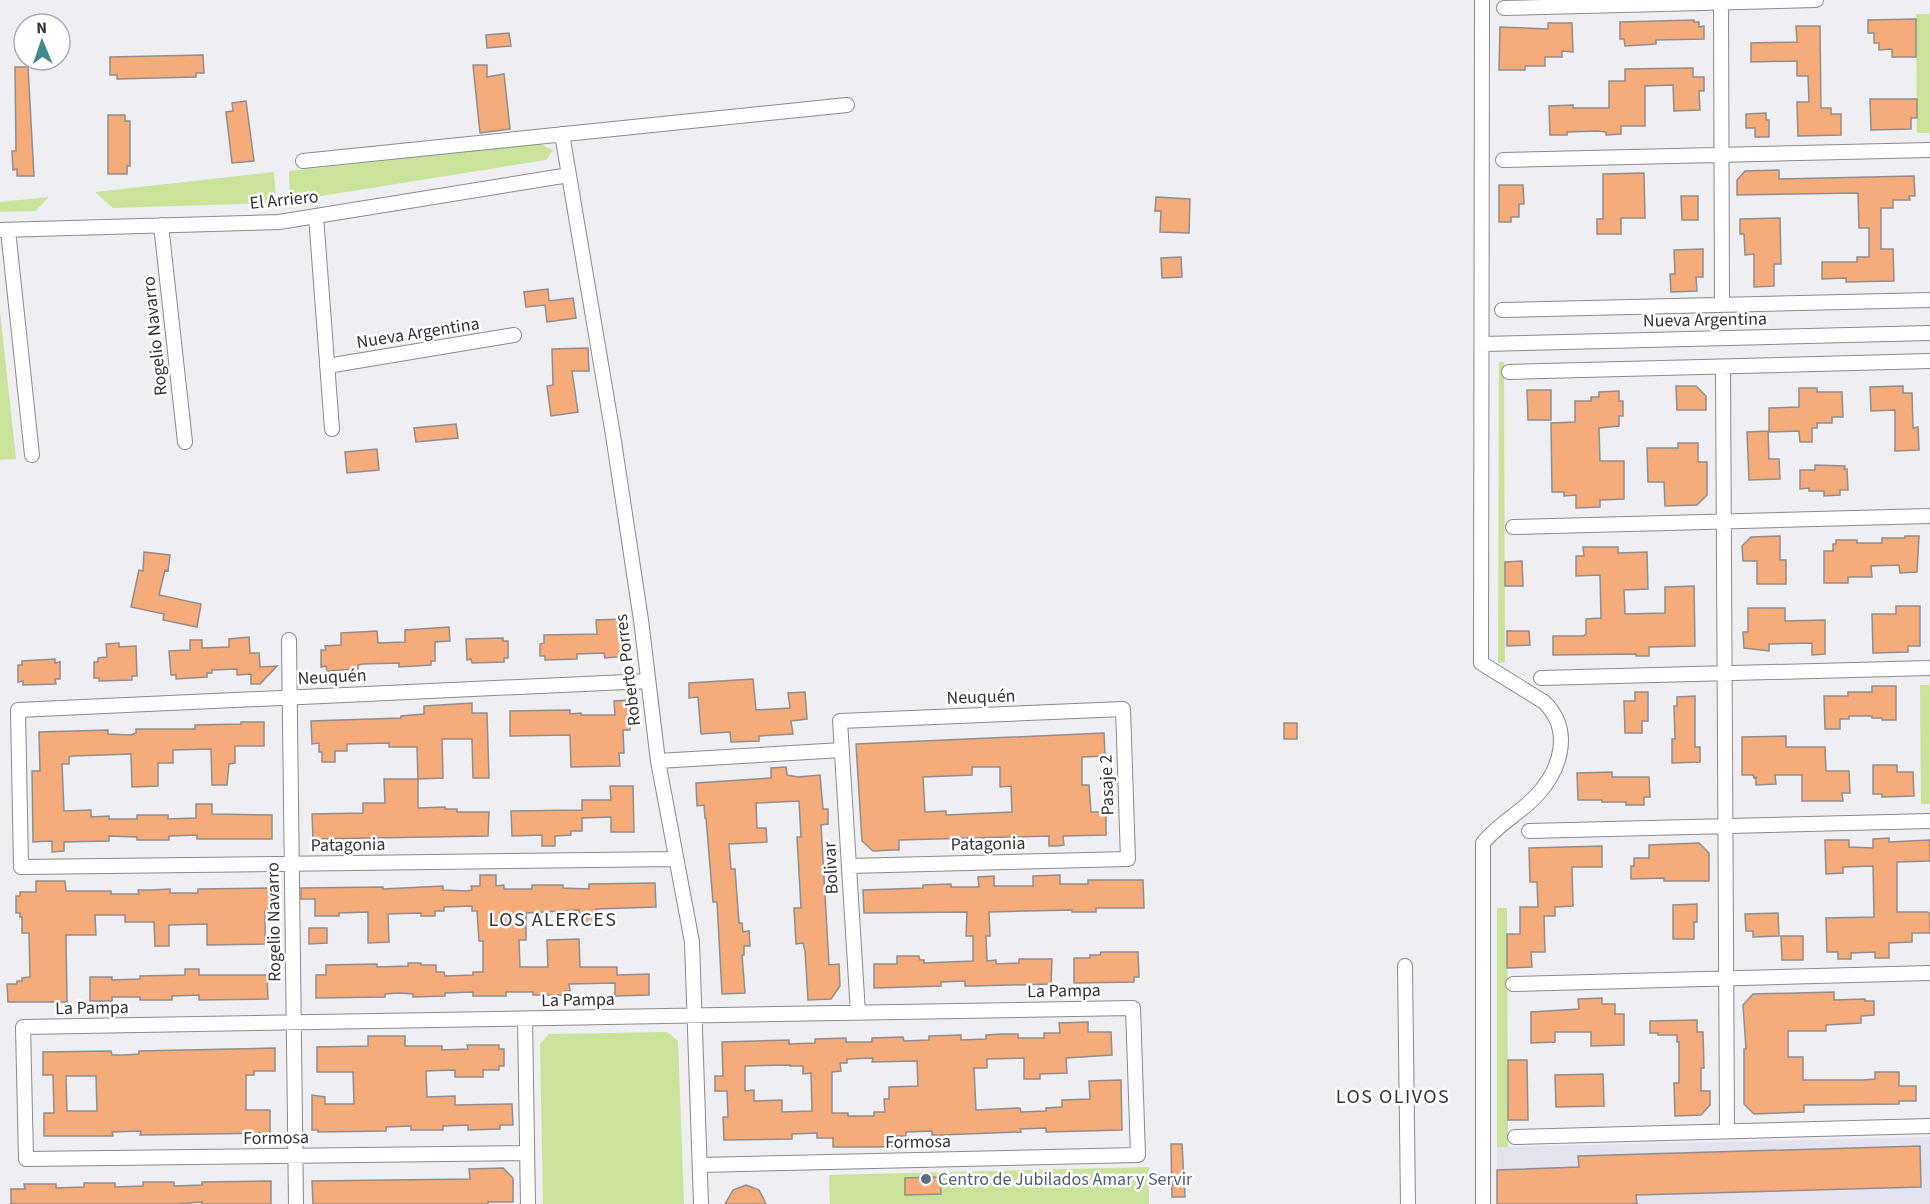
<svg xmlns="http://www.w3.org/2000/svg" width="1930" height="1204" font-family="'Source Sans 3',sans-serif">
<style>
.built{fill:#e3e3f0}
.green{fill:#cae39a}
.building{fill:#f6ab7b;stroke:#928d8b;stroke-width:1.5;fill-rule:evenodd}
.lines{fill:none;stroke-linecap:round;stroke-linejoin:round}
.street-casing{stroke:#89898e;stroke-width:16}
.street{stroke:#fff;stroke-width:14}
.service-dot{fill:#5c6f8a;stroke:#fff;stroke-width:2}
.labels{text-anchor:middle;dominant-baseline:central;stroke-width:5;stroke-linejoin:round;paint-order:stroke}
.street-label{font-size:18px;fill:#323234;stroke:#fff}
.service-label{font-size:18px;fill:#4e5e75;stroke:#fff;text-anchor:start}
.neighbourhood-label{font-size:20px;letter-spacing:1.5px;fill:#323234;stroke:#fff}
</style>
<rect width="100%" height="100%" fill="#eeeef3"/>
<path class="built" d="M1930 1137V1204H1497V1147Z"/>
<path class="green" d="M1916 14H1930V133H1917Z
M540 144 553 150 546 160 290 201 289 171Z
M274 172 276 203 113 208 95 192Z
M49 197 35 211 0 212V202Z
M0 311 16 459 0 460Z
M1499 362H1504L1505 662 1498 663Z
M1920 685H1930V804H1921Z
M1497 908H1507L1508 1120V1147H1497Z
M667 1032 678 1041 684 1204H543L540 1044 549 1034Z
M1149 1167V1204H830L829 1175Z"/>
<path class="building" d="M1916 19V57H1892V49L1879 50V43H1874V33H1868V20Z
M1694 20V22H1699V27L1704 26V39L1656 40V44L1625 46 1624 39H1620V22Z
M1548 23H1572L1573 52 1562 51V57H1545V66H1525V70H1499L1500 27 1548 29Z
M1796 26H1820L1821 108H1831V114H1841V135L1798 136 1797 102H1809L1808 76H1797V61L1751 62V43L1797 42Z
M509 33 511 46 487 48 486 35Z
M203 55 204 73H196V77L117 79V75H110V57Z
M473 65H487V77L504 74 510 129 480 133Z
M15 67H28L34 176H17V169L13 170 12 151H16Z
M1693 68V77H1704V91H1699L1700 110 1674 111 1673 85 1645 86V126H1621V134L1606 135V132L1597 131 1567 132V135H1550L1549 106 1573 105V108H1609V81H1625V69Z
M1870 99H1917V118H1911V129L1871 130Z
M246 101 254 161 232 163 226 112 233 111 232 103Z
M1766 113V120H1769V137H1755V128H1746V114Z
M108 115H125V121H130V166H127V174H108Z
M1779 170V179L1914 176 1915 196H1909L1910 200H1893V208H1881V249H1893L1894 281 1846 282V278L1822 279V262H1857V257H1869V228H1859L1858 193 1737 195V180L1745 171Z
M1644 173 1645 218H1621V234H1597V219H1603V174Z
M1499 185H1523L1524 204H1519V217H1511V222H1499Z
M1681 196H1698V220H1682Z
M1156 197 1190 199 1189 233 1160 232 1161 211H1155Z
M1780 218 1781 264H1774V286L1754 287V254L1745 255 1744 234H1740V219Z
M1703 249V277H1696L1697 291 1671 292 1670 274H1675L1674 250Z
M1181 257 1182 277 1162 278 1161 258Z
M548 289 549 301 573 298 576 318 547 322 545 305 526 307 524 292Z
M588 348 589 371H572L578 412 551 416 547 386 553 385 552 349Z
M1676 386H1696L1706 396V410H1677Z
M1903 386V393H1912L1913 428 1918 427 1919 450 1895 451V410L1871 411 1870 387Z
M1799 388H1817V392H1842L1843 417H1832V423H1817V428H1812V442H1800L1799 431 1769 432V408L1799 407Z
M1527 390H1551V420H1528Z
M1619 391V401H1623V416H1619V426L1599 428 1600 461H1624V499L1600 500V507L1576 508V495L1564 496V492H1552L1551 423 1575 422V401H1591V397H1599V392Z
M456 424 458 438 416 442 414 428Z
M1768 431 1769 459H1779L1780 479 1749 480 1747 432Z
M1678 443H1698V462H1707V495L1697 505 1665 506 1664 482H1648L1647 448H1678Z
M377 449 379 470 347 473 345 452Z
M1815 465 1845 466 1844 469H1847L1848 490H1840V495L1824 496V491H1809V488L1800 489V470H1815Z
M1780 536V560H1786V584H1757V561H1743L1742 546 1751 537Z
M1905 536H1919L1917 572 1900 573 1899 565 1871 566 1872 577H1848V583H1824V551H1833V544H1836V540H1857V543H1882V538H1905Z
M1583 547H1618V553L1647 552 1648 589 1624 590 1625 614 1665 613V587L1694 586 1695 646 1649 647V656H1636V654L1553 655V636H1583L1586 634V619L1601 618 1600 575 1576 576V556H1584Z
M144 552 170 555 168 571 165 570 159 595 201 604 197 627 163 620 164 614 131 607 139 570 143 571Z
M1522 561 1523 586H1505V562Z
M1896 606H1920V646H1908V652L1873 653 1872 614H1896Z
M1748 608H1785V621L1825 620V654L1812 655V643L1769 644V651L1744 648 1743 632H1748Z
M622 619 627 656 605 658 604 653 577 654V659L545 660V656H540V644L544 643V635L597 634 596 620Z
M449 627 450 641 435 642V661H431V665L399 667V663L363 664 358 665V669L327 671 326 666 321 667V650H326L325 646 341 645V633L377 631 378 643 405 642V630Z
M1507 631H1529L1530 645 1507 646Z
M249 637 250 653H259L260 667 277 666 260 684H251V674L237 675V669L212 670V673H207V677L176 679V675H171L169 651 190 650V640H202V648L229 647V639Z
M503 638V641H508V658H504V662L472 663 471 659 467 660 466 639Z
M119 643V647L136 646 137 676H132V680L99 681V678H94V662H98V658L107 657 106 644Z
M55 659V663L60 662V679H55L56 684 23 685V681L18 682V665H22V661Z
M753 679 756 710 790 708 788 693 805 692 807 719 791 721 793 734 759 736V741L731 742 730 732 701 734 698 697 689 698V683Z
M1872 686H1896V720H1882V718H1872V716H1849V719H1840V729H1825L1824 696H1848V692H1872Z
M1635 692H1648V721H1642V733H1625L1624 701H1635Z
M1695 696V747H1700V762L1672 763V739H1675L1674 706H1677V697Z
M629 700 630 730H623L624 753H619L620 766 571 767 570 735 510 736V711L570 710V714L581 713V715H615L614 701Z
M472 703V713H487L489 778H473L472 739H442L443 778 418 779 417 747H389V743L347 744V751H335V762H322V752H319V743L312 744 311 721 401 718V716L424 714V706Z
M241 722H264V746H235V763L229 764 227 785H212L211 749 173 750V763H158V786L132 787 131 754 72 756 69 757V764H62L64 811 91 810V817L109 816V819H137V815H168V819L196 818V804H212V814L272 815V839H197V835L169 836V840H137V837L109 836V841L64 842V851L52 852V841L33 842 32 771H40L39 732 108 730V734L131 735 136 733V729H195V725L241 724Z
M1284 723H1297V739H1284Z
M1104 733 1105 756 1082 757V785H1089L1091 812H1106V835L1063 836 1064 845 1056 846H1049V836L899 840V850H892L873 851 862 841 856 744ZM972 767H1000V787L1011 786 1012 812 946 815V811L925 812 923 777 972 775Z
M1786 736V747H1825L1826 771H1849L1850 793H1842L1843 801H1802V775H1775L1776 784 1756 785V777L1754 778 1753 775H1742V737Z
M1873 765H1897V772H1913L1914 796 1882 797V794H1873Z
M786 767 787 775 798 777 820 775 823 809H828V824L821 825 829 965 839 964 840 986 831 999 808 1000 805 951 803 943 796 944 794 908H801L797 837H801L799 801 756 803 757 828H766L767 842 729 844 731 869H735L739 923H742L743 932 749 931 750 946H744V955H742L745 993 722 994 717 902H713L706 818H705L704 805 697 806 696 783 771 778V768Z
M1612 772V777H1649L1650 797H1644V805H1626V802H1602V800H1578L1577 773Z
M384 779H418V808L445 807V809H457V812H489L488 836 313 839 312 814 363 813V803H385Z
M610 786H633L634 832H611V817L582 818V831H571V835L555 836V846H542V835L512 836 511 811 582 810V800H611Z
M1889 838V842L1930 840V861L1897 862V912H1928L1930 914V933H1912V942L1889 943V958H1875V952L1851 953V959H1838V952H1827L1826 918 1874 917 1873 866 1843 867V873L1826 874 1825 840H1849V847L1873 848V839Z
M1699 843 1709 853V881H1664V878L1631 879V866H1634V858H1649V845Z
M1602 846V867H1572L1573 906 1555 907V916H1544L1545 952H1531L1532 967 1507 968V934H1520V907H1538L1537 882H1530L1529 848Z
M480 875H496V886L504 885V889H532V885H563V888L589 889V884L655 883 656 907 596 909 597 922 579 923V910L526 913V940H519L520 967H548L547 940 579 939 580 967H617V975L649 974V995L615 996V983L569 984 570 991H565V995H533V992H506V996H473V992L445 993V996L413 997V994L400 993 385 994V997L316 998V975H326V965L377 964V967L408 966V963H421V965H436V972H444L445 976 473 975V972H483V941H479L477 911H472V906L444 907V911H435V916H421V913L388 914 389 942 368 943V912L339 913V916H315V899H301V888L383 887V889L443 886V890L467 891 472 890 471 886H480Z
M1060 875V884H1088V880H1143L1144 908H1096V912H1072V910L989 912 990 936H986L987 961 996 960V964L1019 963V959H1052L1051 984 974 986H965V981L941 982V986L874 988V964H897V956H919L920 960H924V963L973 961V936H966L967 912 864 913 863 890 923 888V885L951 884V887H979L978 877 994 876V886H1033V876Z
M36 881H65L66 891H111V894H139L138 890H152L170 889V893H198V889L270 888V911H265V944L207 945V924L169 925V946H155L154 922H125V915H95L96 935H66L67 1002H8L7 984H17V981H22V978L30 977 29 933H22V917H20V913H16V896H20V892H36Z
M1697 904V922H1694V939H1673V905Z
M1778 913 1779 936 1753 937V931H1746L1745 914Z
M309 928H327V943L309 944Z
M1781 936H1803V960H1782Z
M1101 952H1138L1139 977H1134V982L1074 983V958H1090V955H1100Z
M185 969H199V975H267L268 999 199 1000V995L172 996V1000H140V997H112V1001H90V977H112V980L140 979V976L185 975Z
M1834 992V1000L1865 999V1001H1874V1015L1861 1016V1023L1826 1025V1031H1788V1057H1803V1080H1864L1875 1079V1072H1899V1086H1916V1101H1899V1104L1804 1105V1112L1754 1114 1744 1104V1049H1746L1743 1005 1753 994Z
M1602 998V1004H1615V1014H1624V1045L1591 1046V1032H1555V1042L1531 1043V1012L1579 1009 1578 999Z
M1697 1020V1032H1703L1704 1068H1701V1091H1710V1105L1701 1115 1675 1116 1674 1083H1679V1042H1677V1035H1658V1033H1650V1021Z
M1088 1022V1032H1111L1112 1055 1066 1058 1067 1073 1040 1074V1079H1024V1058L987 1059V1068H974L976 1110 1020 1108 1021 1112 1046 1111V1108L1062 1107V1100L1090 1099 1089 1081 1121 1080 1122 1130 1046 1132V1128L1020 1129 1021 1132 940 1135H932V1131L906 1132V1136H897L898 1146 878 1147H833V1138H817V1133L792 1134V1139L724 1140 723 1117H728L727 1091H715V1076H723L722 1042 789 1040V1044L815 1043V1039L846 1038V1042H872V1038L903 1037 904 1041 929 1040V1036L961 1035V1040L986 1039V1035L1002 1034H1018V1038H1044V1033H1060L1059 1023ZM873 1058 872 1062 917 1061 918 1086 889 1087V1099H884L885 1112H874V1116H848V1113H832V1072L841 1071 840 1063H847V1059ZM790 1065V1066H803V1074L811 1073 812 1111 782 1112V1100L754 1101V1090L745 1091V1066Z
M368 1036H405V1046H442V1050L468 1049 467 1045H499V1049H504V1066H499V1070H483V1077H455V1070L426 1071 427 1097 455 1096V1105L512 1104 513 1125H500V1129L468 1130V1125L443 1126V1130H411V1126L386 1127V1131L318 1132V1130H312V1095L325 1097V1104H354L353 1072H317V1047L368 1046Z
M275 1048V1071H254V1075H246V1110H270V1133L140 1135 141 1131 112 1132 113 1136H44V1113H54L53 1075H43V1052L111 1051 112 1055H125L139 1054V1051ZM66 1076H96L97 1111H67Z
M1508 1060H1527L1528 1120H1508Z
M1603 1074 1604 1106 1556 1107 1555 1075Z
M1171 1144H1182L1185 1197H1172Z
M1920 1146 1921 1187 1636 1195 1637 1204H1497V1170L1579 1167 1578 1156Z
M503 1168 513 1178V1202H488V1204H313L312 1181 470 1179 469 1169Z
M940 1177 941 1194 905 1195V1178Z
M271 1181V1204H202V1202L175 1204H11V1189H25L24 1184H56V1188L84 1187V1183H115V1187L143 1186V1182H174V1186L202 1185V1182Z
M746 1185 759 1190 766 1204H725L733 1190Z"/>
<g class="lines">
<defs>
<path id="street" d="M1482 0 1481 663 1544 702C1572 729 1562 767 1538 794 1522 812 1498 824 1483 843V1204
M1721 0 1722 305
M1504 8 1816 0
M562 134 613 435 641 620 658 761 692 942 701 1204
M1503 160 1930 150
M303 161 847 105
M316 216 332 429
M161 225 185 442
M0 230 279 222 569 175
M8 230 32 455
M1502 310 1930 300
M1482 344 1930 333
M327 366 514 335
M1723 367 1727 1131
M1509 372 1930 361
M1513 527 1930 516
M289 640 296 1204
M1541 678 1930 668
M648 681 18 710 21 867 676 859
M658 761 842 750
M1529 831 1930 821
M849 866 1128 859 1123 709 840 721 858 1013
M1405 966 1408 1204
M1513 984 1930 973
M525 1019 528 1204
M1515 1137 1930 1126
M527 1153 26 1159 23 1027 1133 1008 1138 1155 700 1165"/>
</defs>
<use href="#street" class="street-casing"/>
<use href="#street" class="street"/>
</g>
<circle class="service-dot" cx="926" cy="1179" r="6"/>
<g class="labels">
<g class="street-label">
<text transform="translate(284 200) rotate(-6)">El Arriero</text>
<text transform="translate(1705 320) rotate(-1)">Nueva Argentina</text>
<text transform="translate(418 333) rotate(-9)">Nueva Argentina</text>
<text transform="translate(155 336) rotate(-96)">Rogelio Navarro</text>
<text transform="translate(628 670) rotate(-97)">Roberto Porres</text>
<text transform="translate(332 677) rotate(-3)">Neuquén</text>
<text transform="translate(981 697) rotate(-2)">Neuquén</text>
<text transform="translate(1107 785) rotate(-92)">Pasaje 2</text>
<text transform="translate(988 844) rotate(-1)">Patagonia</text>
<text transform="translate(348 845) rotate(-1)">Patagonia</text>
<text transform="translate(831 868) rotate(-93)">Bolivar</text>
<text transform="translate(274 922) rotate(-91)">Rogelio Navarro</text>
<text transform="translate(1064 991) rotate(-1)">La Pampa</text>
<text transform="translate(578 1000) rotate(-1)">La Pampa</text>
<text transform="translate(92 1008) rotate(-1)">La Pampa</text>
<text transform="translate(276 1138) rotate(-1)">Formosa</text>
<text transform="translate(918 1142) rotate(-1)">Formosa</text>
</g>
<g class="service-label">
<text x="938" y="1179">Centro de Jubilados Amar y Servir</text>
</g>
<g class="neighbourhood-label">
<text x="553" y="920">LOS ALERCES</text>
<text x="1393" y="1097">LOS OLIVOS</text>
</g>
</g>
<g transform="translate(42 42) rotate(358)"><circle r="28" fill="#ffffff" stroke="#adadae" stroke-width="1.5"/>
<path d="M0-4.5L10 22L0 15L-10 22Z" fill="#438b8b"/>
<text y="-9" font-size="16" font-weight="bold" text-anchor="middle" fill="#323234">N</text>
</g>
</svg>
